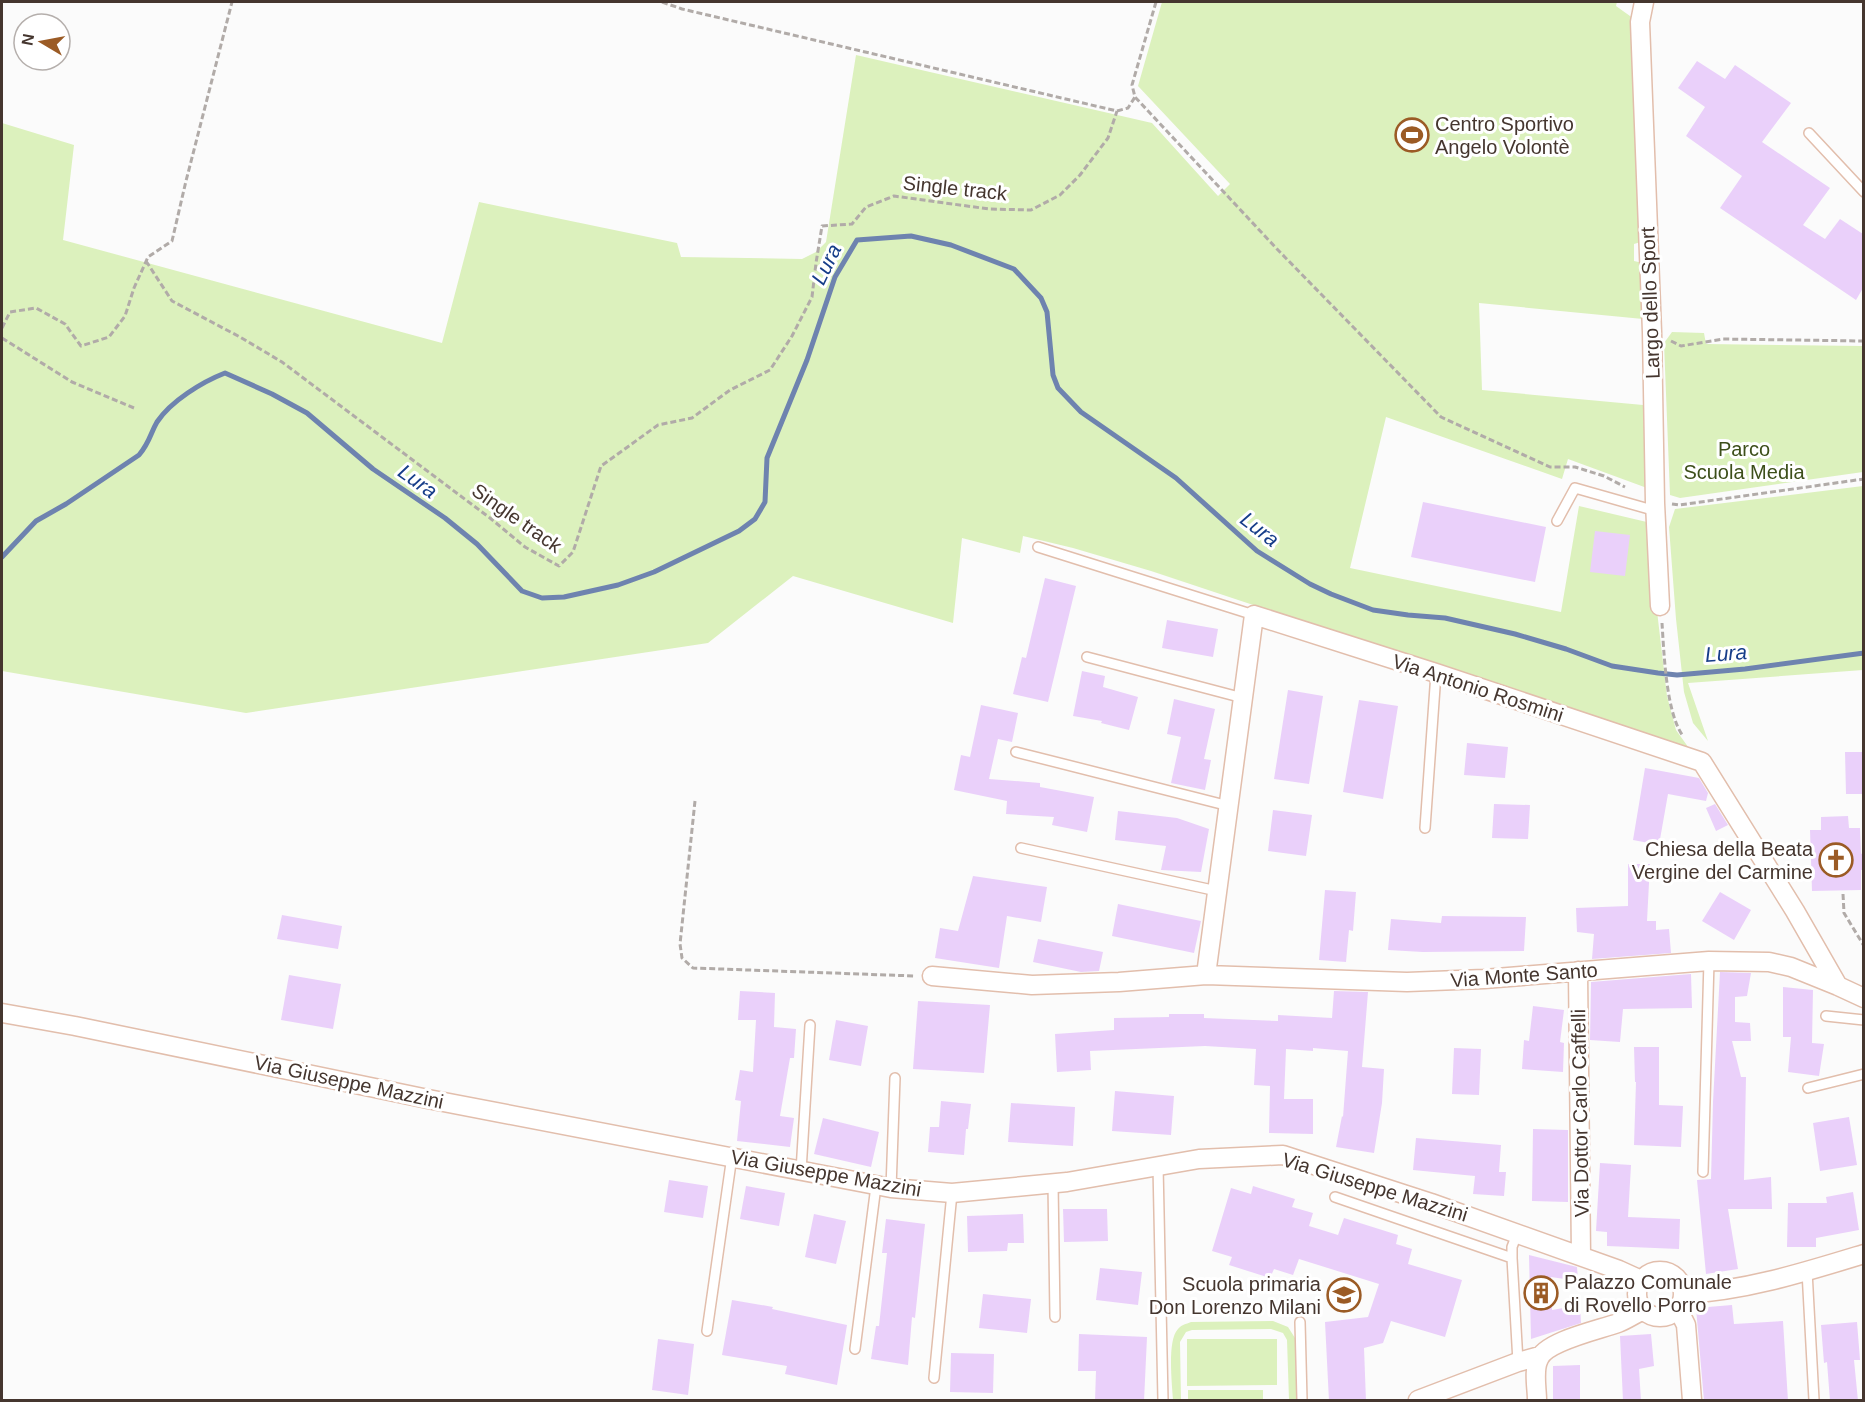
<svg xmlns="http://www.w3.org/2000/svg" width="1865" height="1402" font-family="Helvetica,sans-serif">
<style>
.green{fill:#dcf1bd}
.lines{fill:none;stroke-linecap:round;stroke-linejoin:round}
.stream{stroke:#6e83af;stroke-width:5}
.building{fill:#ead0fa}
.lane-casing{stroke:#e2beac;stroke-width:12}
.street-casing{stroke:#e2beac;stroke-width:21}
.path{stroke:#b1aba8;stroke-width:3;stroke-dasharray:6 3;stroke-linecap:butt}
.lane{stroke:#fff;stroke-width:9}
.street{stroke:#fff;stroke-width:18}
.labels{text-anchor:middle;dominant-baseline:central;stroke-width:6;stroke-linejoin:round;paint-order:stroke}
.poi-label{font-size:20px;fill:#45362f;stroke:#fff;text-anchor:start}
.street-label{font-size:20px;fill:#45362f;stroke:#fff}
.park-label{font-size:20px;fill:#3d4f1a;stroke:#fff}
.water-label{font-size:21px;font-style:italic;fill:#163d89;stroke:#fff}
</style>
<rect width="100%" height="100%" fill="#fbfbfb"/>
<path class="green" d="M1162 2H1617L1616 6 1637 21 1644 241 1634 244V261L1643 263V319L1479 303 1482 390 1643 405 1647 488 1568 459 1562 479 1386 417 1350 568 1561 612 1579 506 1651 523 1657 611 1667 696 1676 730 1691 751 1151 571 1073 548 1023 536 1020 553 962 538 953 623 793 576 708 643 246 713 2 671V123L74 145 63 240 442 343 479 202 677 243 681 257 802 259 816 252 826 242 856 55 1152 123 1218 196 1230 184 1138 86Z
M1672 332 1704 333 1706 344 1863 346V472L1680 498 1670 495 1664 343Z
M1863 486V670L1688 683 1708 741 1693 723 1684 692 1676 619 1669 527 1675 509Z
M1273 1321 1288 1327 1295 1338 1297 1400H1289L1287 1340 1283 1333 1271 1329 1192 1330 1186 1332 1180 1342 1181 1400H1173C1172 1384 1167 1340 1178 1329 1181 1325 1186 1324 1191 1322Z
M1187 1339H1277V1385L1187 1386Z
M1188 1390H1263V1400H1188Z"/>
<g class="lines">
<path class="stream" d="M2 557 36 521 66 504 139 455C150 442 150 434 157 422 171 401 202 382 225 373L272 394 307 413 373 469 445 518 477 544 522 591 542 598 564 597 618 585 654 572 739 531 755 519 765 502 767 458 807 360 835 277 857 240 911 236 951 245 1014 269 1041 298 1047 312 1053 375 1058 388 1081 412 1176 478 1257 551 1310 584 1331 594 1373 610 1408 615 1445 618 1515 634 1566 649 1612 666 1658 673 1677 675 1745 669 1864 653"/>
</g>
<path class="building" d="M1697 61 1725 79 1735 65 1791 103 1762 142 1830 188 1803 225 1825 239 1840 219 1863 234V288L1856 300 1720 208 1742 176 1686 136 1705 107 1678 88Z
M1423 502 1546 527 1535 582 1411 557Z
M1595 531 1630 535 1625 576 1590 572Z
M1045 578 1076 586 1048 702 1013 694 1022 657 1026 658Z
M1167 620 1218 629 1213 657 1162 648Z
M1082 671 1105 676 1103 687 1138 697 1129 730 1101 723 1102 721 1073 716Z
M1288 690 1323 696 1309 784 1274 779Z
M1174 699 1215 709 1204 759 1211 760 1205 790 1171 783 1181 737 1167 734Z
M1359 700 1398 706 1383 799 1343 792Z
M981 705 1018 713 1012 742 998 739 989 779 1040 783V787L1094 797 1087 832 1052 825 1054 817 1006 814 1007 801 954 790 961 755 970 757Z
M1467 743 1508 747 1505 778 1464 775Z
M1845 752H1863V794H1846Z
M1645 768 1699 778 1708 793 1706 801 1668 794 1659 845 1633 840Z
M1494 804 1530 805 1528 839 1492 838Z
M1715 804 1728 825 1716 831 1706 808Z
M1273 810 1312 815 1306 856 1268 851Z
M1118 811 1177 818 1209 829 1201 872 1161 870 1166 846 1115 840Z
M1848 816 1849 828H1860L1861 854 1863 853V870H1861V890L1812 891 1810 830H1821V817Z
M1628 864H1650L1647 921H1656V930L1669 929 1671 953 1592 959 1594 934 1577 932 1576 908 1628 906Z
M973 876 1047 887 1041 922 1007 916 999 968 935 958 940 928 958 931Z
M1325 890 1356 892 1353 931 1349 930 1346 962 1319 960Z
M1720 892 1751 910 1734 940 1702 921Z
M1118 904 1201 921 1194 953 1112 936Z
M282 915 342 926 338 949 277 939Z
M1442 916 1526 917 1524 951 1423 952 1388 950 1391 919 1441 923Z
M1038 939 1103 952 1099 971 1081 972 1033 962Z
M1720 972 1751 973 1747 996 1735 997V1022L1750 1023 1751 1041H1732L1741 1077H1746L1744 1180 1771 1177 1772 1209H1728L1738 1269 1706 1274 1697 1180 1711 1179 1713 1102Z
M1691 974 1692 1008 1623 1009 1620 1042 1590 1040 1591 982Z
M289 975 341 984 333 1029 281 1020Z
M1783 987 1813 990 1812 1043 1824 1044 1819 1076 1788 1072 1791 1037H1783Z
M740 991 775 993 774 1027 796 1029 794 1058H790L780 1116 794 1118 790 1147 737 1141 741 1101 735 1100 740 1070 753 1072 756 1020H738Z
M1334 991 1368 992 1362 1067 1384 1069 1382 1103 1374 1153 1336 1147 1342 1116 1343 1117 1348 1051 1313 1048V1051L1286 1049 1284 1099H1313V1134L1269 1133 1270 1086 1254 1085 1256 1049 1205 1046 1090 1051 1091 1070 1057 1072 1055 1034 1114 1030V1018L1169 1017V1014H1204V1018L1278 1021V1015L1332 1018Z
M918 1001 990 1005 984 1073 913 1069Z
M1533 1006 1564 1010 1560 1042 1564 1043 1563 1072 1522 1069 1524 1040 1529 1041Z
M836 1020 868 1026 861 1066 829 1060Z
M1634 1047H1659V1105L1683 1106 1681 1147 1634 1145 1636 1082H1635Z
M1454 1048 1481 1049 1479 1095 1452 1094Z
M1115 1091 1174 1096 1171 1135 1112 1131Z
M941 1101 971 1104 968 1129H966L964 1155 928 1152 930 1127H939Z
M1011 1103 1075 1107 1073 1146 1008 1142Z
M1849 1117 1857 1165 1820 1171 1813 1123Z
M823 1118 879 1132 871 1167 814 1154Z
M1533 1129 1568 1130V1202L1532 1201Z
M1416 1138 1501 1145 1499 1172H1506L1504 1196 1473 1194 1475 1176 1413 1170Z
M1600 1163 1631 1165 1628 1217 1680 1219 1679 1249 1607 1246V1232L1596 1231Z
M669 1180 708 1186 703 1218 664 1212Z
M746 1186 785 1193 779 1226 740 1219Z
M1253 1186 1295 1199 1292 1207 1313 1213 1309 1226 1338 1235 1344 1218 1398 1235 1396 1244 1412 1249 1408 1264 1462 1280 1445 1337 1391 1321 1383 1343 1364 1348 1366 1401H1329L1325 1322 1368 1317 1379 1284 1299 1259 1293 1275 1274 1269 1270 1278 1229 1265 1232 1257 1212 1251 1231 1188 1251 1194Z
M1853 1192 1859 1230 1816 1238V1247H1787L1788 1203H1827L1826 1197Z
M1063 1209H1107L1108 1241 1064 1242Z
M814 1214 846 1221 836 1264 805 1257Z
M1023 1214 1024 1243H1008L1007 1251 968 1252 967 1216Z
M886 1219 925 1224 915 1318 912 1317 908 1365 871 1359 876 1326H879L887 1253H882Z
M1529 1255 1577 1267 1578 1281 1551 1277 1552 1310 1580 1305 1581 1323 1531 1339Z
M1100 1268 1142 1272 1138 1305 1096 1300Z
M983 1294 1031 1299 1027 1333 979 1328Z
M732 1300 773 1307 772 1309 847 1325 837 1385 785 1374 787 1366 722 1355Z
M1732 1305 1734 1324 1783 1321 1788 1401H1704L1696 1308Z
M1857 1322 1860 1360H1854L1858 1401H1830L1827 1362 1824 1363 1821 1325Z
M1079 1334 1147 1337 1144 1401H1095L1096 1371H1078Z
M1651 1334 1654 1366 1639 1369 1641 1401H1623L1620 1336Z
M658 1339 694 1344 688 1395 652 1390Z
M951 1353 994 1354 993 1393 950 1392Z
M1580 1365V1401H1553V1366Z"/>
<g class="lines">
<defs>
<path id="lane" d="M1809 133 1864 192
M1557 521 1575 488 1656 511
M1038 547 1254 615
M1087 657 1243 698
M1016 752 1229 806
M1425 828 1436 673
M1021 848 1217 891
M1826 1016 1864 1020
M1808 1088 1864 1074
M1158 1166 1163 1400
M801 1171 810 1025
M1703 1172 1709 961
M1053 1183 1055 1317
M891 1188 895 1078
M1335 1197 1512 1258
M1517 1234 1512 1247V1258L1518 1362
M1807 1271 1814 1400
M1300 1322 1302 1400
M707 1331 732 1156
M855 1349 876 1186
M934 1378 952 1193"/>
<path id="street" d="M1644 2 1640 22 1652 332 1655 503 1660 606
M1578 971 1581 1256
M1206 975 1254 615 1436 673 1702 762 1795 911 1838 986 1864 998
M932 976 1032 985 1119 982 1206 975 1407 982 1484 979 1709 961 1769 962 1791 967 1838 986
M2 1013 75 1026 428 1099 891 1188 952 1193 1067 1182 1199 1159 1283 1155 1431 1203 1619 1270 1641 1280
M1637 1294a23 23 0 1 1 46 0a23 23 0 1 1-46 0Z
M1684 1294C1745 1291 1805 1272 1864 1254
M1678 1309 1686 1325 1692 1400
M1418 1400 1518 1362 1540 1356
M1537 1400C1537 1388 1533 1370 1539 1359 1546 1341 1599 1330 1618 1323 1626 1320 1635 1314 1643 1310"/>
</defs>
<use href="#lane" class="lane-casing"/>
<use href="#street" class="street-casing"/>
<path class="path" d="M662 2 682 9 1117 111 1128 108 1135 97
M1156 2 1132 85 1135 97 1277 249 1441 417 1550 467H1575L1604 476 1625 487
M146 261 172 301 240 337 282 362 490 518 525 547 559 566 573 552 601 466 658 425 692 418 730 390 770 370 792 336 812 297 816 263 822 226 852 224 866 207 894 196 989 209 1031 210 1060 195 1080 175 1108 138 1117 111
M2 328 10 312 36 308 65 324 81 346 109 337 125 316 134 288 148 257 172 241 186 181 232 2
M2 338 72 382 134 408
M1671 341 1681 346 1723 339 1864 341
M1672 504 1679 505 1864 479
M1662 623C1664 653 1666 713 1683 736
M695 801 680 944 682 958 693 968 915 976
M1843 894 1844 913 1864 946"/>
<use href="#lane" class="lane"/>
<use href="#street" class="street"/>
</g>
<defs>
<symbol id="stadium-ring" viewBox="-11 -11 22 22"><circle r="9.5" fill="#fff" stroke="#9b5b25" stroke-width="1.5"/><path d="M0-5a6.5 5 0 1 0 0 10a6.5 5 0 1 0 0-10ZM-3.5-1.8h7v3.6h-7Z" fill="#9b5b25"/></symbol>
<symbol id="church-ring" viewBox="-11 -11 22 22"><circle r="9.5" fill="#fff" stroke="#9b5b25" stroke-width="1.5"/><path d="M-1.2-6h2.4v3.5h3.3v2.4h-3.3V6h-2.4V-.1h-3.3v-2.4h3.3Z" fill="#9b5b25"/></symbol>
<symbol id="building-ring" viewBox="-11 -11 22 22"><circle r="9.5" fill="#fff" stroke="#9b5b25" stroke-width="1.5"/><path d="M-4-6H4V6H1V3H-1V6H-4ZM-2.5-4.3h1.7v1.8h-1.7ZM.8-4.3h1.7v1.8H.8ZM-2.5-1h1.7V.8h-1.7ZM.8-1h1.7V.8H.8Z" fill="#9b5b25"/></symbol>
<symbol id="school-ring" viewBox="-11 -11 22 22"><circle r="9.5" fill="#fff" stroke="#9b5b25" stroke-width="1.5"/><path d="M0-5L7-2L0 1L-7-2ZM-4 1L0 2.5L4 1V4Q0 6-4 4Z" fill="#9b5b25"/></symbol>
</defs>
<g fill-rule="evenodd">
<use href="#stadium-ring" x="1393" y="116" width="38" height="38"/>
<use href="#church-ring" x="1817" y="841" width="38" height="38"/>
<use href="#building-ring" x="1522" y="1274" width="38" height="38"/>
<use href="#school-ring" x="1325" y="1276" width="38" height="38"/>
</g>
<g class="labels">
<g class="poi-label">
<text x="1435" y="124">Centro Sportivo<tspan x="1435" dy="23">Angelo Volontè</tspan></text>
<text x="1813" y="849" text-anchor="end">Chiesa della Beata<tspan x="1813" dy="23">Vergine del Carmine</tspan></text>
<text x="1564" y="1282">Palazzo Comunale<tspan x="1564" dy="23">di Rovello Porro</tspan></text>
<text x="1321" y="1284" text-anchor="end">Scuola primaria<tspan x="1321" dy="23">Don Lorenzo Milani</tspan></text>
</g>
<g class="street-label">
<text transform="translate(955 188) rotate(6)">Single track</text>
<text transform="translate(1650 303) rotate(-92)">Largo dello Sport</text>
<text transform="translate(517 518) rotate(35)">Single track</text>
<text transform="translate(1478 688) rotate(18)">Via Antonio Rosmini</text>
<text transform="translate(1524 975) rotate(-4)">Via Monte Santo</text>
<text transform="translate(349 1082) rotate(12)">Via Giuseppe Mazzini</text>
<text transform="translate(1580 1113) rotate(-91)">Via Dottor Carlo Caffelli</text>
<text transform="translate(826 1173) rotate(10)">Via Giuseppe Mazzini</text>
<text transform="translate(1375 1187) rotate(17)">Via Giuseppe Mazzini</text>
</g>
<g class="park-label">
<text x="1744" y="449">Parco<tspan x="1744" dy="23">Scuola Media</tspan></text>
</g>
<g class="water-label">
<text transform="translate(826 264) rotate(-64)">Lura</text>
<text transform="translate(418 481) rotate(36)">Lura</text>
<text transform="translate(1260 529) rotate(38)">Lura</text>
<text transform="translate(1726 653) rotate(-4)">Lura</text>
</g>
</g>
<rect width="1865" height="1402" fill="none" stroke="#45362f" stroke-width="6"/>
<g transform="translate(42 42) rotate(280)"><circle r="28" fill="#ffffff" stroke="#b5afac" stroke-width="1.5"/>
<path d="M0-4.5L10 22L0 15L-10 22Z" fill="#9b5b25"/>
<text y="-9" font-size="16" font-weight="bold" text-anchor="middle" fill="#45362f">N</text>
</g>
</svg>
